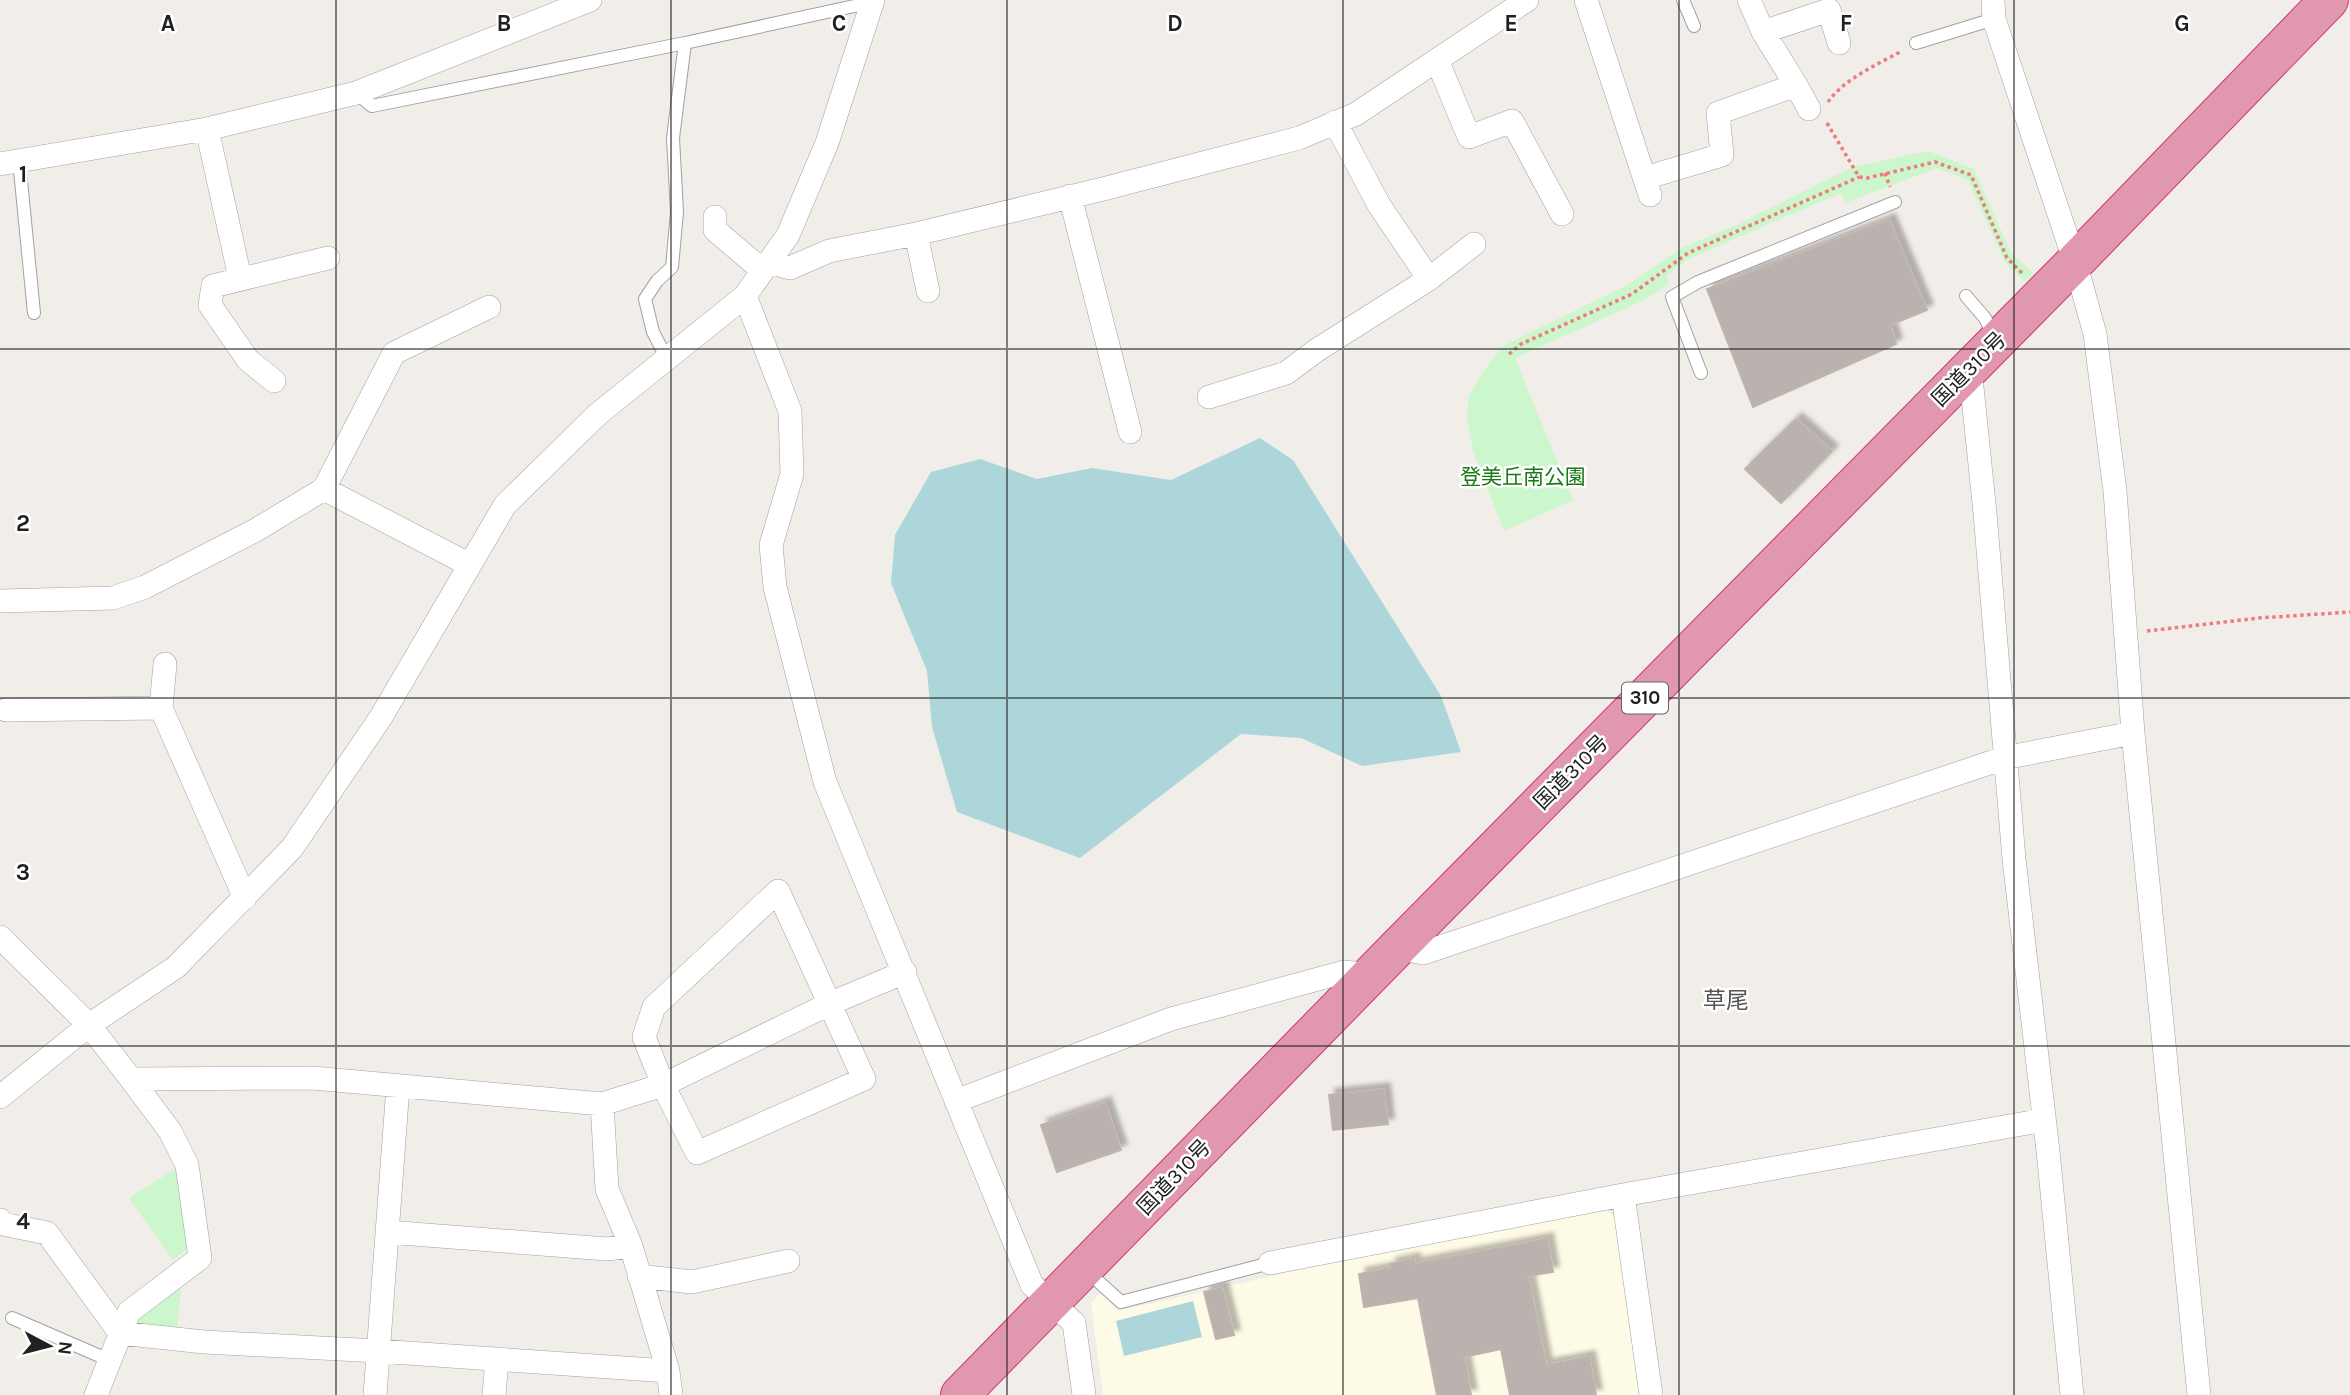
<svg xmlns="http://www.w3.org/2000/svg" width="2350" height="1395" font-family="Karla,'Noto Sans JP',sans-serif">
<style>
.education{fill:#fdfae6}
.park{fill:#ccf6cb}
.water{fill:#add6da}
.building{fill:#bab2ae;stroke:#c1b3ac;stroke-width:2;filter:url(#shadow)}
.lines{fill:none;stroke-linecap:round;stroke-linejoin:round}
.lane-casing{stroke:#a2a2a2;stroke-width:14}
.street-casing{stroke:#a2a2a2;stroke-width:24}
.highway-casing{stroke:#ce377d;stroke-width:40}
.path{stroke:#ef7b7e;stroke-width:3.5;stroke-dasharray:3.5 3.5;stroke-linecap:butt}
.lane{stroke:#fff;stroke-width:12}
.street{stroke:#fff;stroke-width:23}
.highway{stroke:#e197ae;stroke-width:38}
.grid{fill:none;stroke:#212121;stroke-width:2;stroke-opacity:0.55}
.labels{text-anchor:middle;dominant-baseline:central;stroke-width:5;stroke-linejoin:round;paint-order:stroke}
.shield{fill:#fff;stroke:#646464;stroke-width:2}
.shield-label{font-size:19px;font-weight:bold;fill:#212121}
.street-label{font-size:21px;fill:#212121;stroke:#fff}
.park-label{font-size:21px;fill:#197915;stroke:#fff}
.neighbourhood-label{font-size:23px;fill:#545454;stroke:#fff}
.grid-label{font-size:23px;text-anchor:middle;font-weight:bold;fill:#212121;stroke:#fff;stroke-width:5;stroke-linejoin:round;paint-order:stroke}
</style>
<defs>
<filter id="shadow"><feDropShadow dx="6" dy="-6" stdDeviation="2" flood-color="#0004"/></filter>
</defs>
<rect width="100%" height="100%" fill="#f1ede9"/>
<path class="education" d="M1607 1210 1617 1220 1642 1395H1103L1091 1303 1100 1293 1118 1311 1343 1260Z"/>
<path class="park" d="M1928 151 1974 169 2011 253 2034 274 2025 282 2005 262 1968 180 1937 168 1845 203 1841 193 1688 259 1667 275 1668 285 1644 300 1515 358 1573 500 1504 531 1473 451 1467 418 1469 396 1483 372 1503 346 1629 284 1682 248 1739 224 1852 167Z
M177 1168 189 1248 173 1260 129 1198Z
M181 1288 177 1333 139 1328V1317Z"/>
<path class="water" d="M1260 438 1293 460 1441 696 1461 752 1362 766 1301 738 1241 734 1080 858 957 812 932 727 927 671 891 583 895 535 931 472 980 459 1037 479 1092 468 1171 480Z
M1193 1301 1202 1337 1124 1356 1116 1321Z"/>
<path class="building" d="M1889 220 1927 310 1890 325 1896 344 1753 407 1707 289Z
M1796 419 1832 451 1781 503 1745 469Z
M1384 1089 1388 1124 1333 1130 1329 1095Z
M1105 1103 1121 1150 1057 1172 1041 1125Z
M1547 1239 1553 1272 1528 1276 1546 1365 1589 1357 1596 1395H1510L1501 1349 1464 1357 1471 1395H1437L1418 1298 1364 1307 1359 1274 1391 1268 1390 1264 1414 1259 1415 1264Z
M1222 1288 1234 1335 1216 1339 1204 1292Z"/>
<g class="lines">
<defs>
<path id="lane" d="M1683 0 1694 26
M1916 43 1994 19
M356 93 372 106 685 43
M19 160 34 313
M1966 296 1985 318 1995 338
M667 359 653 332 645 299 657 281 672 267 677 212 673 138 685 43 873 2
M1701 373 1672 297 1698 282 1895 202
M1088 1272 1121 1302 1270 1263
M12 1318 109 1360"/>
<path id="street" d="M1586 0 1650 195
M1993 0 1994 19 2075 262 2095 334 2115 491 2133 733 2199 1395
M1763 32 1829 10 1839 43
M1437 60 1469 137 1512 121 1562 214
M1796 85 1809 109
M1335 122 1379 205 1429 279
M207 129 240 278
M0 164 207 129 356 93 590 0
M1645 178 1722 155 1718 113 1796 85 1763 32 1749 0
M1070 196 1130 432
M715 217V230L762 270
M916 234 928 291
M769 262 790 268 829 251 916 234 1103 189 1299 138 1356 114 1527 0
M745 296 790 411 792 474 771 545 775 587 825 782 1032 1285 1074 1323 1084 1395
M1970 368 1985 513 2014 859 2048 1151 2072 1395
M274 381 248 360 210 305 213 286 328 258
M1209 397 1286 373 1317 350 1429 279 1474 244
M324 489 470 565
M0 601 113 598 145 587 256 530 324 489 394 353 489 307
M165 664 161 708 245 898
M6 710 161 708
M778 891 864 1079 697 1153 663 1085 644 1037 654 1007Z
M0 937 89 1025 131 1079 313 1078 602 1104 663 1085 829 1004 905 972
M1397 948 1423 953 2004 758 2133 733
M0 1097 89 1025 176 967 292 848 381 717 505 505 598 414 745 296 788 235 827 143 873 0
M956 1101 1171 1019 1344 972 1371 975
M602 1104 607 1189 631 1246 668 1371 671 1395
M1623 1195 2044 1120
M0 1220 3 1224 47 1233 120 1333 204 1342 378 1351 668 1371
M387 1232 607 1249 631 1246
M1270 1263 1623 1195 1651 1395
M639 1276 692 1282 788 1261
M96 1395 129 1312 200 1258 187 1165 170 1131 131 1079
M375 1395 398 1086
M494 1395 497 1360"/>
<path id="highway" d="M960 1395 1397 948 2075 262 2329 0"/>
</defs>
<use href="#lane" class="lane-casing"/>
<use href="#street" class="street-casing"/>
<use href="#highway" class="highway-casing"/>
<path class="path" d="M1828 102C1844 79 1878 64 1902 51
M1827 123 1859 177 1867 178 1935 162 1971 175 2007 258 2022 273
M1885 173 1890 187
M1509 354 1521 344 1632 294 1688 253 1859 177
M2147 631 2259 618 2350 612"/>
<use href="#lane" class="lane"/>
<use href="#street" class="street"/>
<use href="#highway" class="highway"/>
</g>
<path class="grid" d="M336 0V1395M671 0V1395M1007 0V1395M1343 0V1395M1679 0V1395M2014 0V1395M0 349H2350M0 698H2350M0 1046H2350"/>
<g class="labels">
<rect class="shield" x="1622" y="682.5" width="46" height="31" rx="5"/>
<g class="shield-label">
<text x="1645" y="698">310</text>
</g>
<g class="street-label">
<text transform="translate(1969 369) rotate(-45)">国道310号</text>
<text transform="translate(1571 772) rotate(-45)">国道310号</text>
<text transform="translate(1174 1177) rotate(-46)">国道310号</text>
</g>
<g class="park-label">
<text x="1523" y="477">登美丘南公園</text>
</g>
<g class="neighbourhood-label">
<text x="1726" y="1000">草尾</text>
</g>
</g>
<g class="grid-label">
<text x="168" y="31">A</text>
<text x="504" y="31">B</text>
<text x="839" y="31">C</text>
<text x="1175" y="31">D</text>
<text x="1511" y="31">E</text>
<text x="1846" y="31">F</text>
<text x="2182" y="31">G</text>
<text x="23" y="182">1</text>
<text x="23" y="531">2</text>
<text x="23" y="880">3</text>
<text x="23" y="1229">4</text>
</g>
<g transform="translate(49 1346) rotate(97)" stroke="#ffffff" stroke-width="5" paint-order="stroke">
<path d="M0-5L12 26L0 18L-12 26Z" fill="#212121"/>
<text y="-10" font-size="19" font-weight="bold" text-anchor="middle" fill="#212121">N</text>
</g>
</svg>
